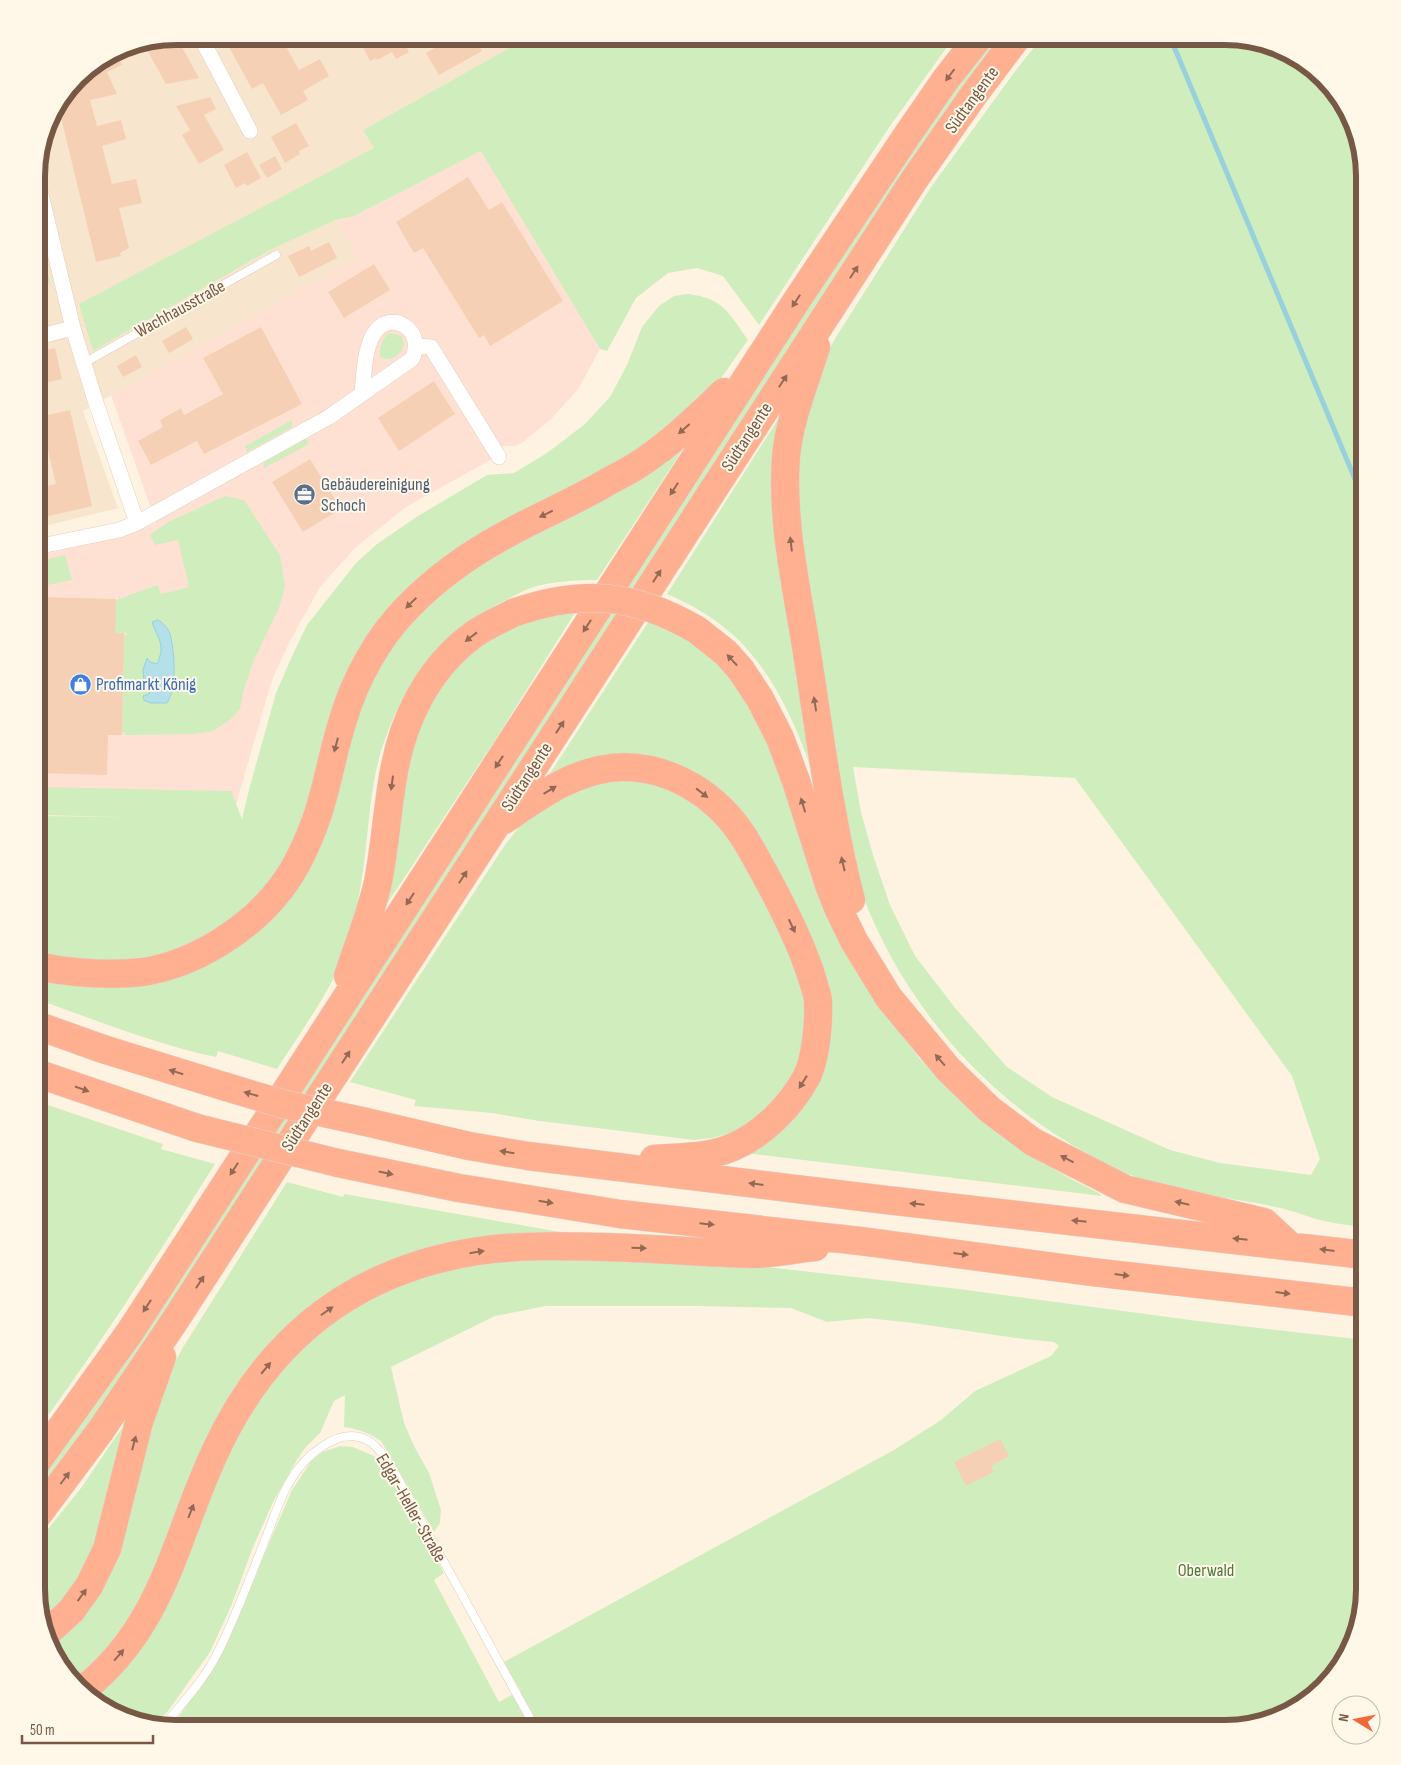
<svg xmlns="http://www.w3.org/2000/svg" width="1401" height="1765" font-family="'Sofia Sans Condensed',sans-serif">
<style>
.residential{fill:#f7e5ce}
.commercial{fill:#ffe1d3}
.green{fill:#d0edbe;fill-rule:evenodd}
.water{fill:#b3e0e9;stroke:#98d0dc}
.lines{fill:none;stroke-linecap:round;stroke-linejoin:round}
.stream{stroke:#98d0dc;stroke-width:5}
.building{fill:#f6d0b5}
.lane-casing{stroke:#e3cfbb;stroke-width:9}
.street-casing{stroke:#e3cfbb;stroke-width:16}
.highway-casing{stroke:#ded7d2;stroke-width:29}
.lane{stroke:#fff;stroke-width:8}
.street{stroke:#fff;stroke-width:15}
.highway{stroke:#ffb091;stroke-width:28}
.highway-bridge-casing{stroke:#ded7d2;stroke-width:29;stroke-linecap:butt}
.highway-bridge{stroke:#ffb091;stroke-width:28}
.oneway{fill:#926a54}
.labels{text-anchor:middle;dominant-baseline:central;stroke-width:4;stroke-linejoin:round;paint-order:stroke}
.street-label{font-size:18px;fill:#775845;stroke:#fff7e8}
.service-label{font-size:18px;fill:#4e5e75;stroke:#fff7e8;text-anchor:start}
.shop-label{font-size:18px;fill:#366cbe;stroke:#fff7e8;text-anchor:start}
.park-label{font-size:18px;fill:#4b793a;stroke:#fff7e8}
.rim{fill:none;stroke:#775845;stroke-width:6}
</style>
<rect width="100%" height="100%" fill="#fef3e0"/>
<path class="residential" d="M176 36H531L363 130 375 148 80 304 93 351 272 249 336 220 358 258 83 411 118 508 37 528V167L51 114 84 71 123 47Z"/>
<path class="commercial" d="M482 150 600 349 579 388 552 418 522 443 515 446H503L492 459 406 507 355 548 320 587 290 641 272 680 235 808 36 806V556L127 535 156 523 111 395 358 258 336 220 354 216Z"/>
<path class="green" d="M531 36H955L890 126 759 325 723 276 697 268 668 273 636 298 607 351 600 349 481 151 354 216 336 220 272 249 93 351 79 304 374 148 363 130Z
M993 36H1005L184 1289 36 1501V1483L67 1442 847 243Z
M1043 36 1234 37 1295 55 1341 98 1365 176V1227C1351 1225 1337 1224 1324 1221 1310 1218 1297 1212 1284 1209 1232 1196 1175 1195 1126 1173 1004 1119 907 1016 861 891 856 880 854 867 851 855L807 588 794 457 821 364 836 337 931 187 1016 70ZM853 767 1075 778 1292 1076 1320 1159 1311 1175 1220 1163 1170 1150 1052 1097 1007 1067 956 1009 915 956 890 905 873 855 861 812Z
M37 227 50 283 37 287Z
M688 294C723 298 729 313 748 340L714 388 672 430 417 585 316 789 279 876 235 922 171 954 110 965 36 956V816L126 817 36 815V787L231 791 242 819 250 786 276 693 293 654 307 625 356 563 377 544 418 516 487 475 514 473 547 453 585 424 610 397 627 365 642 327 659 306 674 296Z
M389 333 401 336C411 349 392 365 380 357 379 348 382 339 389 333Z
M787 405 814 778C797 725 770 664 726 629 708 614 688 603 667 594Z
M292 420V427L247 452 245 446Z
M306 439 309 444 264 468V462Z
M689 440 597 580C577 580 557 581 537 586 526 589 516 595 506 600 432 635 386 707 373 787 367 829 365 872 355 915 353 924 352 935 349 944 333 988 302 1030 277 1069L218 1051 216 1057C154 1044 96 1020 36 999V972L107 981 274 909 375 662 443 584Z
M225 496 244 500 280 555 285 587 279 608 254 660 243 692 240 709 230 720 213 731 193 734 125 735V733L122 732 124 635H127V633H115V601H118V599L158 585 161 594 189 587 178 540 155 545 150 535 168 522ZM164 624C166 627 169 630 170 634 176 651 177 688 167 703L144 696 149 694 151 686 148 659 150 662 157 664C163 650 164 646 156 633Z
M65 555 72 580 43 586 41 597H36V562Z
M576 611 501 731 385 907 402 758 437 682 496 633 525 622Z
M649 621 661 626 690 641 729 672 760 720 877 1002 919 1058 940 1080 964 1103 1026 1153 1073 1180 1099 1193 1102 1196 746 1153 759 1144 828 1005 694 777 547 778Z
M591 780 658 782 718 817 773 910 808 1000 801 1057 788 1085 762 1115 735 1132 712 1138 694 1140 540 1121 492 1113 414 1106 416 1100 350 1082 505 845 523 822Z
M36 1101 163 1144 161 1149 215 1164C158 1255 100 1345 36 1432Z
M287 1182 343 1197 344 1194 577 1235 540 1236 301 1317 144 1602 78 1683 60 1667 52 1641 136 1469 170 1372 182 1349Z
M570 1260H620L750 1265 959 1289 1198 1321 1365 1340V1589L1346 1659 1303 1705 1225 1729H176L168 1727 178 1718 214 1665 232 1630 292 1490 312 1460 323 1452 340 1446 353 1447 376 1457 388 1473 444 1573 434 1580 499 1702 520 1690 504 1662 894 1450 941 1420 975 1391 1051 1356 1059 1346 1054 1342 1024 1339 913 1323 867 1318 827 1322 791 1308 698 1306H546L495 1316 391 1367 404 1423 414 1446 429 1473 441 1510 440 1523 434 1532 381 1441C369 1433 358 1429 344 1427L345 1395 334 1401 320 1433 305 1448 297 1460 274 1500 253 1547 232 1604 210 1652 168 1711 156 1723 106 1710 94 1698 106 1688 129 1663 220 1472 258 1398 290 1359 330 1323 373 1296 422 1276 491 1262Z
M130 1416 87 1568 53 1611 45 1618 36 1589V1544L81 1488Z"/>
<path class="water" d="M158 620C163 623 168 628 170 634 175 652 177 688 167 703H150L144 700 143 696 149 694 151 686 144 682 143 670 147 658 150 662 157 664C166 644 158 640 152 622Z"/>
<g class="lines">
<path class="stream" d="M1170 37 1365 503"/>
</g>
<path class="building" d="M176 36 199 78 166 84 143 43Z
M223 36H280L299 70 320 59 329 76 303 91 308 100 281 115 263 83 252 89Z
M373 36H401L409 52 396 59 392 52 377 60 376 58 370 61 361 43Z
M455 36H473L482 51 439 75 426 53Z
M115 51 122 65 107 72 117 94 90 100 97 126 121 120 126 139 102 146 112 184 136 179 142 203 119 208 129 248 120 253 121 256 96 262 58 105 84 71Z
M210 97 216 109 204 115 224 150 199 164 182 135 190 130 176 106Z
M296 123 309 146 299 151 300 154 285 163 271 137Z
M247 152 261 178 247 186 245 183 236 188 224 165Z
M275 156 282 169 267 178 259 165Z
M468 177 489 210 502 202 563 301 490 346 484 335 479 338 423 248 414 253 396 222Z
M329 242 337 258 299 277 288 256 309 246 311 251Z
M374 264 390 290 344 318 328 292Z
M186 327 193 339 169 353 162 341Z
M261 327 302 404 204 454 197 441 151 465 138 441 163 427 160 420 181 408 184 415 223 394 203 358Z
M55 348 62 379 37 385V352Z
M136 355 142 367 123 377 117 366Z
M434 381 455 414 399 451 378 418Z
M70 410 92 506 36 519V488L56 484 40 417Z
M310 459 341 509 303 532 272 482Z
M36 597 116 599 115 633H124L122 735H108L107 775 36 773Z
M1000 1439 1009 1456 991 1466 994 1472 966 1486 954 1462Z"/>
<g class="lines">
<defs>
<path id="lane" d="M84 363 276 255
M164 1725C182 1704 203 1681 216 1656 237 1615 252 1572 269 1530 275 1514 281 1496 290 1481 303 1458 338 1425 367 1440 380 1447 388 1463 396 1475L536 1729"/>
<path id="street" d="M200 36 250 131
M37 178 73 328 95 400 137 523
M37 337 73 328
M417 346 431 347 499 457
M36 547 119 530 137 523 329 417 412 359C427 330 389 307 373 335 364 352 364 375 362 393"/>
<path id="highway" d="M816 347C805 383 789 420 786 457 781 522 797 589 807 653 820 735 830 819 851 900
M697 630 726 653 741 670 760 699 780 738 796 781 829 885 838 908 854 941 889 998 948 1069 989 1109 1033 1142 1125 1189 1264 1222 1289 1245
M504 820C541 795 577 768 623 767 673 767 719 797 745 839 756 857 766 876 776 895 790 922 803 949 812 978 814 985 817 993 818 1000 819 1021 816 1060 806 1078 790 1107 763 1134 733 1147 708 1158 680 1157 654 1159
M36 966C71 973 107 976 143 972 195 964 250 929 281 888 298 866 309 840 318 814 328 783 333 751 343 720 355 679 378 637 408 607 436 578 470 554 505 535 539 516 576 501 609 481 625 473 641 464 655 453 680 435 702 413 724 392
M348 976C358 945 371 914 378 882 385 847 387 812 393 777 402 721 427 669 473 635 485 626 500 620 513 613
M36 1025 103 1049 223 1086
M36 1073 197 1128
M366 1122 469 1146 528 1156 878 1199 1365 1255
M338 1163 459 1188 620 1214 860 1241 1092 1272 1365 1303
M36 1463 130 1332 169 1272 799 297 908 134 946 79 980 36
M36 1517 101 1430 174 1322 914 180 975 93 1018 36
M49 1631 71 1611 89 1586 107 1549 139 1422 162 1357
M84 1689C164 1625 174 1540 215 1452 267 1339 354 1270 478 1251 519 1245 562 1246 603 1247 653 1248 703 1253 752 1254 773 1254 794 1249 815 1247"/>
</defs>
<use href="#lane" class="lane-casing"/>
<use href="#street" class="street-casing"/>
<use href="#highway" class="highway-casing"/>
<use href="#lane" class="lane"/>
<use href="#street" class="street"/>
<use href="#highway" class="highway"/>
<defs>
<path id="highway-bridge" d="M513 613C582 589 634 593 697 630
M223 1086 283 1104 366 1122
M197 1128 338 1163"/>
</defs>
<use href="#highway-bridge" class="highway-bridge-casing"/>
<use href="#highway-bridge" class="highway-bridge"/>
</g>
<defs><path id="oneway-solid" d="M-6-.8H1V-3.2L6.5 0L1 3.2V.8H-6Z" transform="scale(1.25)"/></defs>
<g class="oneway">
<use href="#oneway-solid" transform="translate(950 75) rotate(127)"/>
<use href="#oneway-solid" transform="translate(854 272) rotate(-57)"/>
<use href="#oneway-solid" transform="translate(796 301) rotate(123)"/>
<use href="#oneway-solid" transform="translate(783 381) rotate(-57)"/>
<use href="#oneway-solid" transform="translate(684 429) rotate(139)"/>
<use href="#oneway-solid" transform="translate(674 489) rotate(123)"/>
<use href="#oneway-solid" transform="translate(546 514) rotate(154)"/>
<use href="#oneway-solid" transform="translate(791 544) rotate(-97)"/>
<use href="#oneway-solid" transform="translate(657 576) rotate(-57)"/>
<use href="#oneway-solid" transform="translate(411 603) rotate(136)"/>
<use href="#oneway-solid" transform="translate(587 626) rotate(123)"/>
<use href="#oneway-solid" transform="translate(471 637) rotate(142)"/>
<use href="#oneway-solid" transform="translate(732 660) rotate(-133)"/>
<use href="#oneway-solid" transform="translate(815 704) rotate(-99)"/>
<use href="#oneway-solid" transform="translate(560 727) rotate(-57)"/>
<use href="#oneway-solid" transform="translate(336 745) rotate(105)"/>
<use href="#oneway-solid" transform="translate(499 762) rotate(123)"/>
<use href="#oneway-solid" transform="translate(392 783) rotate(98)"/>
<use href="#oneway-solid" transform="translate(550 790) rotate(-31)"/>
<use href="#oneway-solid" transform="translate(702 793) rotate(38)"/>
<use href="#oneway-solid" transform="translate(803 805) rotate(-107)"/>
<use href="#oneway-solid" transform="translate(843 864) rotate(-103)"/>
<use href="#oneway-solid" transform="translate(463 877) rotate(-57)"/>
<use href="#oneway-solid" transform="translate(410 899) rotate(123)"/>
<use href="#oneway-solid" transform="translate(792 926) rotate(65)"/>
<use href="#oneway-solid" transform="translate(346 1057) rotate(-57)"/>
<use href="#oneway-solid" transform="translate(940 1060) rotate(-131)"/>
<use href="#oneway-solid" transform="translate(176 1072) rotate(-163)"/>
<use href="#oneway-solid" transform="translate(803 1082) rotate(122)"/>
<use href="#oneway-solid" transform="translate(82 1089) rotate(19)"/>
<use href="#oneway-solid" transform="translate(251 1094) rotate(-164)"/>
<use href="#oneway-solid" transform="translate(507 1152) rotate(-171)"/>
<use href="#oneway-solid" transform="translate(1067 1159) rotate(-153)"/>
<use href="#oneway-solid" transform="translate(234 1169) rotate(123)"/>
<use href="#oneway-solid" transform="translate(386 1173) rotate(12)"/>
<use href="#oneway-solid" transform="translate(756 1184) rotate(-173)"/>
<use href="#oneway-solid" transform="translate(546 1202) rotate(9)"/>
<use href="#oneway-solid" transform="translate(1182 1203) rotate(-167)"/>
<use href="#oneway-solid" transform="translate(917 1204) rotate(-174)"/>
<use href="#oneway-solid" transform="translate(1079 1221) rotate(-174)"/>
<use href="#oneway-solid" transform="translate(707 1224) rotate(6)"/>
<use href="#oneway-solid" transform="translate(1240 1239) rotate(-174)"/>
<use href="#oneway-solid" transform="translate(639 1248) rotate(2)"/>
<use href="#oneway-solid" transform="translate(1327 1250) rotate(-173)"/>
<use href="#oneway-solid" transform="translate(477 1252) rotate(-9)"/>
<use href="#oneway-solid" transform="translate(961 1254) rotate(7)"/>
<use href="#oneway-solid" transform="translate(1122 1275) rotate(7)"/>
<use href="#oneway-solid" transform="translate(200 1282) rotate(-57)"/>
<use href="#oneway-solid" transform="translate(1283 1293) rotate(7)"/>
<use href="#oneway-solid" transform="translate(147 1306) rotate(123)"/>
<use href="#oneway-solid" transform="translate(327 1311) rotate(-35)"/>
<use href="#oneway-solid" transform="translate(266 1368) rotate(-50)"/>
<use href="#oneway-solid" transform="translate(134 1443) rotate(-75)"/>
<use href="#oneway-solid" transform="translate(65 1478) rotate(-53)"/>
<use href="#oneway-solid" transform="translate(191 1511) rotate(-69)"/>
<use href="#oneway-solid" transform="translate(82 1595) rotate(-54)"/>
<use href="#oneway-solid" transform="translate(119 1655) rotate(-49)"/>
</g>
<defs>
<symbol id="office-disc" viewBox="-11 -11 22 22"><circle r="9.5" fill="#5c6f8a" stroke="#fff7e8"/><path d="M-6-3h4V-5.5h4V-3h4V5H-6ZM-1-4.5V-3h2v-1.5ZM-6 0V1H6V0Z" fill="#fff"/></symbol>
<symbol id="shop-disc" viewBox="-11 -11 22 22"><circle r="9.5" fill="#3f7fe0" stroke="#fff7e8"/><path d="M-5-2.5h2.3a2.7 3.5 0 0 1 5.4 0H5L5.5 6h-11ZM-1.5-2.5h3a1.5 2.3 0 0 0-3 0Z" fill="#fff"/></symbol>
</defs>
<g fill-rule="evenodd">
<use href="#office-disc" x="292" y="482" width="25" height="25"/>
<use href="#shop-disc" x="68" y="672" width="25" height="25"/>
</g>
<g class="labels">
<g class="street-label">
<text transform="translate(972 100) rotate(-54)">Südtangente</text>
<text transform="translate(180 309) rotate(-29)">Wachhausstraße</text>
<text transform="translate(747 437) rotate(-57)">Südtangente</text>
<text transform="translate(527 777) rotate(-57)">Südtangente</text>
<text transform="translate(307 1117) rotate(-57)">Südtangente</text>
<text transform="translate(411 1508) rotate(60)">Edgar-Heller-Straße</text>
</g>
<g class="service-label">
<text x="321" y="484">Gebäudereinigung<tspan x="321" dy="21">Schoch</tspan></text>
</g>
<g class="shop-label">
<text x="96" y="684">Profimarkt König</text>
</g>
<g class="park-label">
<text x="1206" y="1570">Oberwald</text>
</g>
</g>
<path d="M0 0H1401V1765H0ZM176 45H1225A131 131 0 0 1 1356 176V1589A131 131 0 0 1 1225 1720H176A131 131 0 0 1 45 1589V176A131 131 0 0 1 176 45Z" fill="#fff7e8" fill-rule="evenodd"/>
<path class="rim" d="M176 45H1225A131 131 0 0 1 1356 176V1589A131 131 0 0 1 1225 1720H176A131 131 0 0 1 45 1589V176A131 131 0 0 1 176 45Z"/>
<g transform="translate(1356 1720) rotate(280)"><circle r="24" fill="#fff7e8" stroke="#c9b7a7"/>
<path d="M0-4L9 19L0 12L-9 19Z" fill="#f46739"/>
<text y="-8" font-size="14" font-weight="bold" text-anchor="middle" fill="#775845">N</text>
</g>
<path d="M22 1735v8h131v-8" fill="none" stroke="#775845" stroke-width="2.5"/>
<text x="30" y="1735" font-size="15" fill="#775845" stroke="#fff7e8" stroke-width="4" paint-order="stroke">50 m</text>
</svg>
